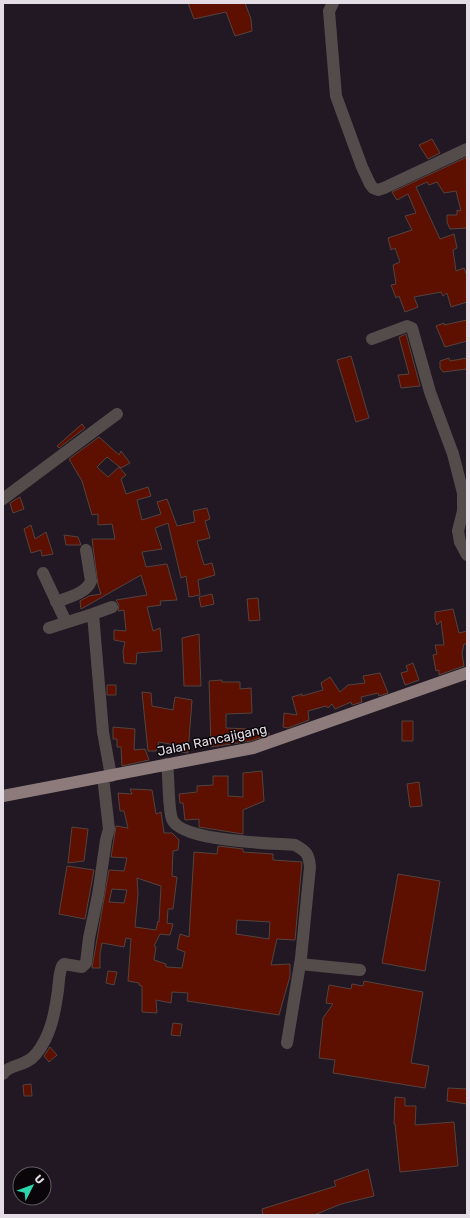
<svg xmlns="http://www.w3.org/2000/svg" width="470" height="1218" font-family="Rubik,sans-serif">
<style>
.building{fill:#5d0f00;stroke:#54433f;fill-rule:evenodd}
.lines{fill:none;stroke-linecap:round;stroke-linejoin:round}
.minor{stroke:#544c4b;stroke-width:12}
.major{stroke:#8c7b7a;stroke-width:12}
.labels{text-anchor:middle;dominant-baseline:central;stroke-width:3;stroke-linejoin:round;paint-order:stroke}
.street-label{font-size:13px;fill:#e3dce4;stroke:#090509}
</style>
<rect width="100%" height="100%" fill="#211823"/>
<path class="building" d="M188 3H245L251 19 252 31 235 36 226 12 194 19Z
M432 139 440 153 428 159 419 145Z
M467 157V228L450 229 447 222V215H457V210L461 211 456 191 444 193 437 182 429 185 427 182 416 187 440 239 454 234 457 248 453 250 456 271 464 268 467 276V302L451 307 447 293 443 296 441 292 414 297 418 307 405 312 399 296 396 298 391 285 396 284 393 265 400 262 395 248 391 250 388 238 412 230 405 216 416 213 408 194 397 200 392 192Z
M467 320V341L445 347 436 326 444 323V325Z
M406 334 420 386 401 388 398 375 409 374 399 337Z
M351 356 369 418 356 422 337 360Z
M449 358 450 361 467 358V369L443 372 440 368V361Z
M82 424 85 428 59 448 57 446Z
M99 437 119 455 121 451 130 463 121 468 107 457 97 467 108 477 119 467 126 475 121 479 126 494 148 487 151 496 137 500 142 520 161 514 157 502 167 499 177 526 195 522 193 511 207 508 210 519 205 521 210 538 197 541 204 565 212 563 215 575 198 580 200 595 189 597 186 576 181 578 168 523 155 528 162 549 142 552 146 567 167 564 177 600 160 601 161 605 147 607 153 631 160 628 162 651 137 653 136 664 124 663 123 651 125 642 114 640V630L126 631 124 610 118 611 119 605 116 600 147 595 141 575 81 609 80 601 89 596 101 594 98 585 92 539H115L112 524 98 525V514L92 515 82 481 69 459Z
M20 497 24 509 13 513 10 503Z
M31 525 35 539 46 532 53 554 42 556 41 550 31 553 24 529Z
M64 535 78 537 81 545H66Z
M212 594 214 604 201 607 199 597Z
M258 598 260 620 249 621 247 599Z
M453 609 459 633 467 631V644H464L462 653 464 666 439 675V670L436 671 433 655 437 654 435 645H444L441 621 437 625 435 619V612Z
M199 634 201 686H184L182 638Z
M413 663 419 680 405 685 401 673 408 671 406 666Z
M380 673 388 693 379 696 378 693 361 697 362 702 352 705 351 702 335 709 332 704 328 708 326 706 308 711 309 720 288 728 283 727 284 713 297 715 292 697 302 694V696L323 690 321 683 330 677 340 692 348 685 365 683 363 676Z
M222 680V682H240V689L251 688 252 713 226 714V728L247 729V734L269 733V735L251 741 211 747 209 681Z
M107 685H116V695H107Z
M142 692 151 693 152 706 173 710 175 697 192 700 188 753 180 752V746L159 742 156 751H148Z
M402 721H413V741H402Z
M113 727 135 729 134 750 145 749 149 760 122 766 121 747H117V739H113Z
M262 771 264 801 243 810V834L199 827V819L185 820 183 803H180L179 794 197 792V786L213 785V776H228V796L243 797V773Z
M419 782 422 806 410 807 407 784Z
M130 789 152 790 156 814 161 812 164 833H172L179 840 178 850 173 851 172 876 177 877 173 909H168L167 923 173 924 170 935 160 934 154 946 156 947 154 960 166 964V967L182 968 185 952 177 949 180 934 189 937 194 852 217 854 218 846 243 849V852L273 854V860L302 862 295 940 277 939 271 965 290 964V976L279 1015 187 1001 188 993 172 992 171 1003 156 1000 157 1013 142 1012V986L139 985V983L128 981 131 939 126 938 124 947 102 943 100 954V968H92L109 870 124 871 127 858 111 857 116 826 128 828 124 811H120L118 793 132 794ZM137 878 161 886 159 922 158 921 156 930 135 927 138 894ZM112 889 127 890 124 903 109 902ZM237 920 270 922 269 939 236 934Z
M72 827 88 829 84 861 68 863Z
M67 866 94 870 85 919 59 914Z
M398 874 440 881 425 971 382 963Z
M108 971 117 972 114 985 106 983Z
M364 981 423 992 411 1063 429 1066 425 1088 333 1073 335 1060 319 1058 323 1018 333 1004 326 1003 329 985 351 989 352 984 363 986Z
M173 1023 182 1024 180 1036 171 1035Z
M50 1047 57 1055 49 1062 44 1056Z
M31 1084 32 1096H24L23 1085Z
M448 1088 467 1089V1104L447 1101Z
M395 1097 405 1098V1106H416L415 1125 454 1122 458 1166 400 1172 395 1124H394Z
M368 1169 374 1196 341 1204 314 1215H263L262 1209 336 1186 334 1181Z"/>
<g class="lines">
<path class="minor" d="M333 3 329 11 336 96 362 167 370 184 373 188 378 190 384 188 467 149
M372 339 407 326 412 328 430 392 453 454 463 493V511L458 531 460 542 467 555
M3 499 117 414
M43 573 66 622
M56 602C67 598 87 593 91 581L86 550
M49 628 93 614
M167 764C169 777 168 808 172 819 181 842 271 843 295 845 306 851 309 854 310 867L301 958 287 1043
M111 776 103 732 93 614 112 607
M300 964 360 970
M3 1074C9 1064 26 1067 36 1054 51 1036 55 1012 58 990 59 982 59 973 62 966L64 964 82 967 86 963 89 938 98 895 106 840 109 829 103 777"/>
<path class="major" d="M3 796 253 748 467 673"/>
</g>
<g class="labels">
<g class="street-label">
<text transform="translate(212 740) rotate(-12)">Jalan Rancajigang</text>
</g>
</g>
<rect width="470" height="1218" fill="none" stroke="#e3dce4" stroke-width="8"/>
<g transform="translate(32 1186) rotate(48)"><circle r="19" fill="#090509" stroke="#605b61"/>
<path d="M0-3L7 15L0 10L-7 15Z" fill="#2ed4aa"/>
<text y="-6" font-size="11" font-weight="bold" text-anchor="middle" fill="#e3dce4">U</text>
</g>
</svg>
